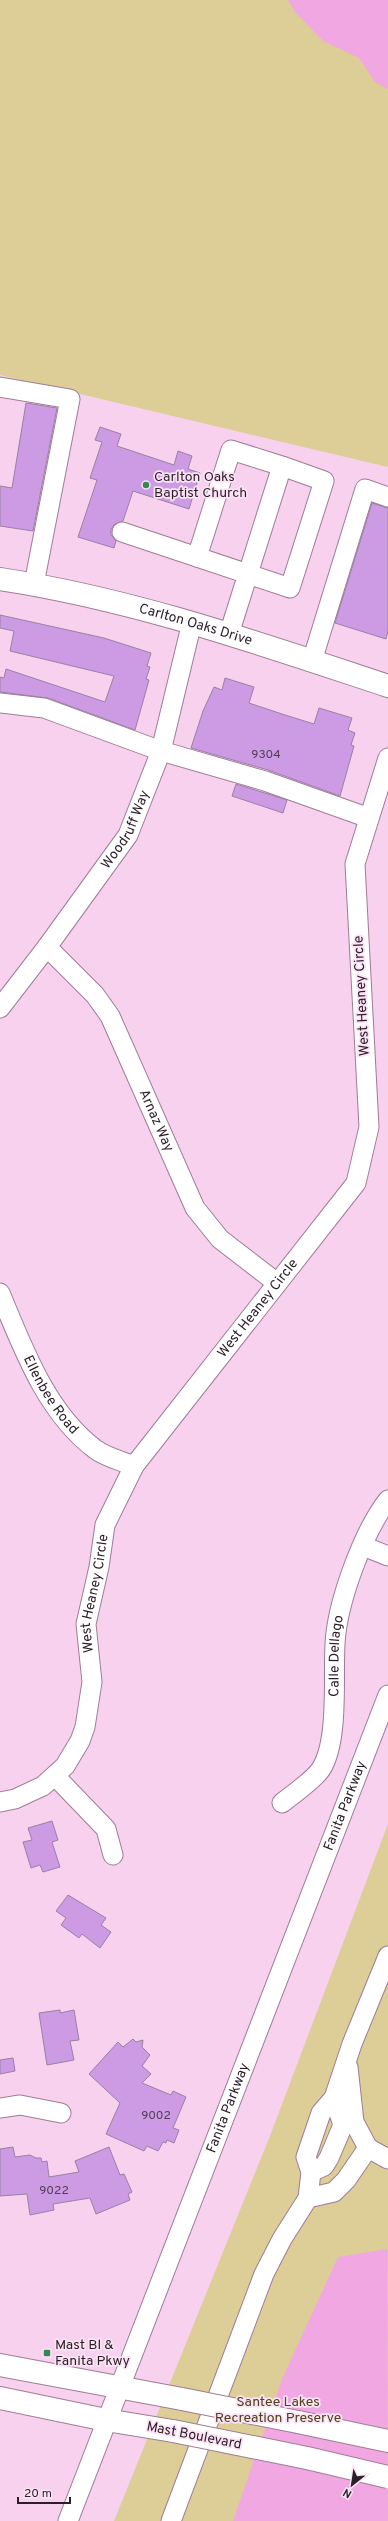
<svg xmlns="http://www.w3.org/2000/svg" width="388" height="2521" font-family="Overpass,sans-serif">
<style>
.green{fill:#ddcd96}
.water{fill:#f1a7e2}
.building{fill:#cc9be4;stroke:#9881a4}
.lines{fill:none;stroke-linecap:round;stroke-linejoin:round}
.minor-casing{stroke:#9f7c97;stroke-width:21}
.major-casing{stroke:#9f7c97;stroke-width:24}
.minor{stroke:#fff;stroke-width:19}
.major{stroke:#fff;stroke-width:22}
.major-bridge-casing{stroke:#9f7c97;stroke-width:24;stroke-linecap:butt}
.major-bridge{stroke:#fff;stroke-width:22}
.poi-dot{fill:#378656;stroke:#fbe3f5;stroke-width:1.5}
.labels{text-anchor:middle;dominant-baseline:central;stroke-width:3.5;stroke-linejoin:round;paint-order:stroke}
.number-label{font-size:12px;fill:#533d58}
.poi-label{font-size:14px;fill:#2b1e29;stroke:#fbe3f5;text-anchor:start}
.street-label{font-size:14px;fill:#2b1e29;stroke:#fbe3f5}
.park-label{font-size:14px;fill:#4d421b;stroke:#fbe3f5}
</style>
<rect width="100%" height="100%" fill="#f7d1ee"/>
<path class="green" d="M0 0H388V467L0 375Z
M388 1824V2521H114L270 2136Z"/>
<path class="water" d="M288 0H388V89L375 82 359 58 323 41 295 12Z
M387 2249 388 2521H233L282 2379 338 2257Z"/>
<path class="building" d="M26 403 57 408 33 531 0 526V486L12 488Z
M100 427 121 434 117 446 174 465 178 451 192 456 188 469 200 473 189 509 133 491 123 521 115 524 111 529V535L116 541 114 548 78 537 97 480 90 478 102 442 95 440Z
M372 503 388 508V631L386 639 335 623Z
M0 615 104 638 151 653 147 666 150 667 146 679 149 680 135 730 48 698 0 692V677L4 678 6 669 105 702 114 676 10 651 14 631 0 628Z
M225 678 254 687 249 703 282 714 314 724 319 708 352 718 348 730 355 733 351 745 354 746 340 796 268 770 191 748 203 711 214 687 222 690Z
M236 784 287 800 283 813 232 796Z
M52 1821 58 1840 52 1842 60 1867 43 1872 40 1865 31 1868 23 1842 32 1840 28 1828Z
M68 1895 106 1918 101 1925 111 1932 100 1948 82 1934 79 1938 61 1925 66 1918 56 1911Z
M60 2010V2013L74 2010 79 2040 70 2041 74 2060 47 2065 39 2013Z
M133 2039 136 2042 143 2040 142 2047 150 2055 142 2066 151 2074 142 2083 171 2095 173 2091 186 2097 173 2128 179 2130 174 2143 167 2140 166 2143 163 2142 158 2151 147 2146 144 2151 106 2134 120 2103 89 2074 118 2042 123 2047Z
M13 2058 15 2071 0 2074V2060Z
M13 2147 15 2157 30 2155 36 2158H41L42 2162 47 2161 49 2177 79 2172 75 2161 109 2147 120 2175 124 2174 132 2192 128 2194 130 2200 96 2214 90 2198 53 2204 54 2210 30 2215 27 2194 0 2196V2149Z"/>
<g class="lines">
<defs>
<g id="minor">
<path d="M0 387 70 399 34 584"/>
<path d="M122 532 197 557"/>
<path d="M229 634 282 466 324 481 290 588 197 557 231 450 282 466"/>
<path d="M312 661 365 489 388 497"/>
<path d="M0 703 44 708 161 751 265 781 369 818"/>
<path id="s1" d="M47 947 95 995 110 1016 195 1208 220 1239 277 1283"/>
<path id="s2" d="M0 1008 47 947 128 835 161 751 192 622"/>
<path id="s3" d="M0 1293C23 1348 46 1412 95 1449 105 1457 122 1461 134 1466"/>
<path d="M363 1546 388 1556"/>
<path d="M55 1776 106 1829 113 1855"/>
<path id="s4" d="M0 1802 15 1799 43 1786 65 1766 80 1741 85 1727 92 1682 86 1624 99 1567 105 1525 134 1466 356 1183 369 1127 355 864 388 758"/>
<path id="s5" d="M282 1803C293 1794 314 1780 321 1769 339 1741 333 1677 335 1644 337 1603 363 1532 388 1500"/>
<path d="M348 2067 354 2122 368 2148"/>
<path d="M0 2108 20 2105 61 2113"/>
<path d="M311 2172 324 2166 329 2158 343 2125 334 2098"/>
<path d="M308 2198 334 2192 346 2180 368 2148 388 2159"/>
<path id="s6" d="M68 2521 388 1695"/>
<path d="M171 2521 264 2274 282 2239 308 2198 311 2172 306 2157 321 2113 334 2098 352 2044 388 1956"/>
</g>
<g id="major">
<path id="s7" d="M0 579C133 599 261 644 388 686"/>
<path d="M0 2365 182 2399"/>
<path d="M0 2398 106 2420 173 2431"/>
<path d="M298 2422 388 2441"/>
</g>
</defs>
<use href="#minor" class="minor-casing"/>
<use href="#major" class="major-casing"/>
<use href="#minor" class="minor"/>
<use href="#major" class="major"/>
<defs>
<path id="major-bridge" d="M182 2399 298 2422
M173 2431 307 2458 388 2477"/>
</defs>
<use href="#major-bridge" class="major-bridge-casing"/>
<use href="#major-bridge" class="major-bridge"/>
</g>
<g class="poi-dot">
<circle cx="146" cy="485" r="4"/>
<rect x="43" y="2349" width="8" height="8" rx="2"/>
</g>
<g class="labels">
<g class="number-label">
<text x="266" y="755">9304</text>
<text x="156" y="2116">9002</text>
<text x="54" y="2191">9022</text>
</g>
<g class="poi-label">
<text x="154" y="477">Carlton Oaks<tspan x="154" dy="16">Baptist Church</tspan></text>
<text x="55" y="2345">Mast Bl &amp;<tspan x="55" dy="16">Fanita Pkwy</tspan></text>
</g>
<g class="street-label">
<text stroke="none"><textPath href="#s7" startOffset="201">Carlton Oaks Drive</textPath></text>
<text stroke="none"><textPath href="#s2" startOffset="219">Woodruff Way</textPath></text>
<text transform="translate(362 996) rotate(-93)">West Heaney Circle</text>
<text stroke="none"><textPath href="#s1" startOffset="208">Arnaz Way</textPath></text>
<text stroke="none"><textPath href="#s4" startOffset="591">West Heaney Circle</textPath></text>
<text stroke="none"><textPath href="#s3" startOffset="114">Ellenbee Road</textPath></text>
<text stroke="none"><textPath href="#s4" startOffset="255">West Heaney Circle</textPath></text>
<text stroke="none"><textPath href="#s5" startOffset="167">Calle Dellago</textPath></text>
<text stroke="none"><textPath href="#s6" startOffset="767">Fanita Parkway</textPath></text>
<text stroke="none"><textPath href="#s6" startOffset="443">Fanita Parkway</textPath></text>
<text transform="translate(194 2436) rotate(11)">Mast Boulevard</text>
</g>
<g class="park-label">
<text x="278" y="2402">Santee Lakes<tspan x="278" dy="16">Recreation Preserve</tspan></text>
</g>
</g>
<g transform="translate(352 2485) rotate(210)" stroke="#fbe3f5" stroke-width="3" paint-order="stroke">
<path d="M0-3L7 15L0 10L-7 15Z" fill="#2b1e29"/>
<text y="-6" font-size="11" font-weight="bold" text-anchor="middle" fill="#2b1e29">N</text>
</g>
<path d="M18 2497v6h52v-6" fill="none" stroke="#2b1e29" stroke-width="2"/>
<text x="24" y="2497" font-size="12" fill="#2b1e29" stroke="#fbe3f5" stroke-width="3" paint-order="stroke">20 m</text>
</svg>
